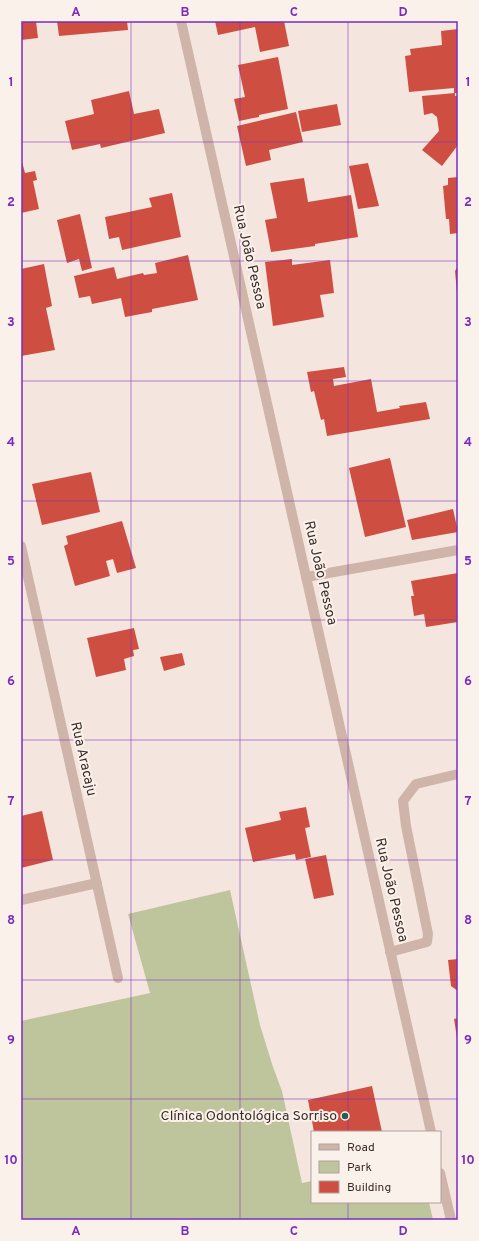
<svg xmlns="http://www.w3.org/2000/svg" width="479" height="1241" font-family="Overpass,sans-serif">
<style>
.green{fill:#bec59d}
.building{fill:#ce4e42}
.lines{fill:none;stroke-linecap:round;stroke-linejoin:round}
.service{stroke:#ceb4a9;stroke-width:10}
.minor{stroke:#ceb4a9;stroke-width:10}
.tertiary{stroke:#ceb4a9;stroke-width:10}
.grid{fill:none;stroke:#7b2cbf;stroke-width:1;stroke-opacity:0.55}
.poi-dot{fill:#1b6059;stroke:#fbf1eb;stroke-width:1.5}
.labels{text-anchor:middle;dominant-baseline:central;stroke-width:4;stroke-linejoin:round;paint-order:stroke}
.street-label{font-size:14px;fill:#3b2c29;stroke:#fbf1eb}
.poi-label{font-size:14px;fill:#3b2c29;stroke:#fbf1eb;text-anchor:end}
.neatline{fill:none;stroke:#7b2cbf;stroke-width:1.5}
.grid-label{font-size:13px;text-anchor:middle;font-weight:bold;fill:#7b2cbf}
</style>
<rect width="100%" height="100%" fill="#f4e6de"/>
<path class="green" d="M230 890 260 1025 273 1067 282 1091 302 1183 312 1181V1202H429L433 1220H21V1021L150 993 128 914Z"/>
<path class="building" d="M21 21H36L38 38 21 40Z
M57 21H127L128 30 59 36Z
M215 21H284L289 46 260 52 255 27 218 35Z
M458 29V93H454V88L409 92 405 56 411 55 410 49 442 45 441 31Z
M278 57 288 109 259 115V117L239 121 234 99 245 97 238 65Z
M129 91 134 114 159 109 165 133 101 148 100 144 72 150 65 121 94 114 91 100Z
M455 93V96H458V145L442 166 422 150 439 131 437 117 432 113 424 115 422 96Z
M337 104 341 125 302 132 298 111Z
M296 112 303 142 269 150 271 160 246 166 237 126Z
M21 158 25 173 35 171 37 180 33 181 39 209 21 213Z
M368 163 379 206 358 209 349 166Z
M458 177V233L450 234 449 219H446L443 186 448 185V178Z
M304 178 308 202 351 195 358 237 315 244V246L271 252 265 220 277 218 270 183Z
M172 193 181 237 122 250 119 237 109 239 105 217 152 207 149 198Z
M80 214 92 268 82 271 79 259 67 263 57 220Z
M188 255 198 300 152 309V312L125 317 121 298 92 304 90 296 79 298 74 276 114 267 117 279 143 273 144 275 157 273 155 263Z
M292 259V265L330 260 334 293 320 295 324 317 273 326 265 262Z
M44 264 52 306 46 308 55 350 21 356V269Z
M458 266V292H457L455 271Z
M344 367 346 377 333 379 334 386 371 379 377 412 400 408 399 406 426 402 430 419 327 436 324 419 321 420 314 391 311 392 307 372Z
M390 458 406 527 365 537 349 468Z
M91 472 100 512 42 525 32 484Z
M453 509 458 532 412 540 407 520Z
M122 521 136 568 117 573 113 559 106 561 110 576 75 586 64 546 68 544 66 536Z
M458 573V622L426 627 424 614 414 616 411 596H414L411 581Z
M134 628 139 649 133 650 134 656 124 659 126 670 96 677 87 638Z
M182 653 185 665 164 671 160 657Z
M306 807 310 827 305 828 311 857 296 860 295 854 253 862 245 828 281 820 279 812Z
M42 811 53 860 21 868V816Z
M326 855 334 895 314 899 305 859Z
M458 959V991L451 986 448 960Z
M458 1018V1038H457L454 1019Z
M372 1086 382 1132H314L308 1100Z"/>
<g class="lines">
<path class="service" d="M306 577 458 550
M390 952 427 942 428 934 406 826 403 801 416 784 458 774"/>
<path class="minor" d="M21 546 118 978
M21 900 97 883"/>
<path class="tertiary" d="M181 21 431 1132
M440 1173 451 1220"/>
</g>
<path class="grid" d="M131 21V1220M240 21V1220M348 21V1132M21 142H458M21 261H458M21 381H458M21 501H458M21 620H458M21 740H458M21 860H458M21 980H458M21 1099H458M348 1202V1220"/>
<circle class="poi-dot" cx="345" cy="1116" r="4"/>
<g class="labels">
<g class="street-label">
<text transform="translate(249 257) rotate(77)">Rua João Pessoa</text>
<text transform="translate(320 573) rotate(77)">Rua João Pessoa</text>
<text transform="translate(83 759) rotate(77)">Rua Aracaju</text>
<text transform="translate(391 890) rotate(77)">Rua João Pessoa</text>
</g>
<g class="poi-label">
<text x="337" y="1116">Clínica Odontológica Sorriso</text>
</g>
</g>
<rect width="479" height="1241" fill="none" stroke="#fbf1eb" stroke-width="44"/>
<rect x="311" y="1131" width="130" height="72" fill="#fbf1eb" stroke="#aea29d"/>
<rect x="319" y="1144" width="20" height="6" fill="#ceb4a9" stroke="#aea29d"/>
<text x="347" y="1151" font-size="12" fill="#3b2c29">Road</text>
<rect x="319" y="1161" width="20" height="12" fill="#bec59d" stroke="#aea29d"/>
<text x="347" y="1171" font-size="12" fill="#3b2c29">Park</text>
<rect x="319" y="1181" width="20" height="12" fill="#ce4e42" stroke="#aea29d"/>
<text x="347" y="1191" font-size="12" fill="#3b2c29">Building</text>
<rect x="22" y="22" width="435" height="1197" class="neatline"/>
<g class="grid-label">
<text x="76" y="16">A</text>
<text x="185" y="16">B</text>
<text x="294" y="16">C</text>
<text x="403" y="16">D</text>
<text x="11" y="86">1</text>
<text x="468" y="86">1</text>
<text x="11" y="206">2</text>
<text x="468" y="206">2</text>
<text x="11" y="326">3</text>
<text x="468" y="326">3</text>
<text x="11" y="446">4</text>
<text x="468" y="446">4</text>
<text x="11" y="565">5</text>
<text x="468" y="565">5</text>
<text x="11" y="685">6</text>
<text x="468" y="685">6</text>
<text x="11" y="805">7</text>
<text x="468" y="805">7</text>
<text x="11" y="924">8</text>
<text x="468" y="924">8</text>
<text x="11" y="1044">9</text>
<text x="468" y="1044">9</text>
<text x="11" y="1164">10</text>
<text x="468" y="1164">10</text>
<text x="76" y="1235">A</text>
<text x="185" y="1235">B</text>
<text x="294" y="1235">C</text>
<text x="403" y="1235">D</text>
</g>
</svg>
